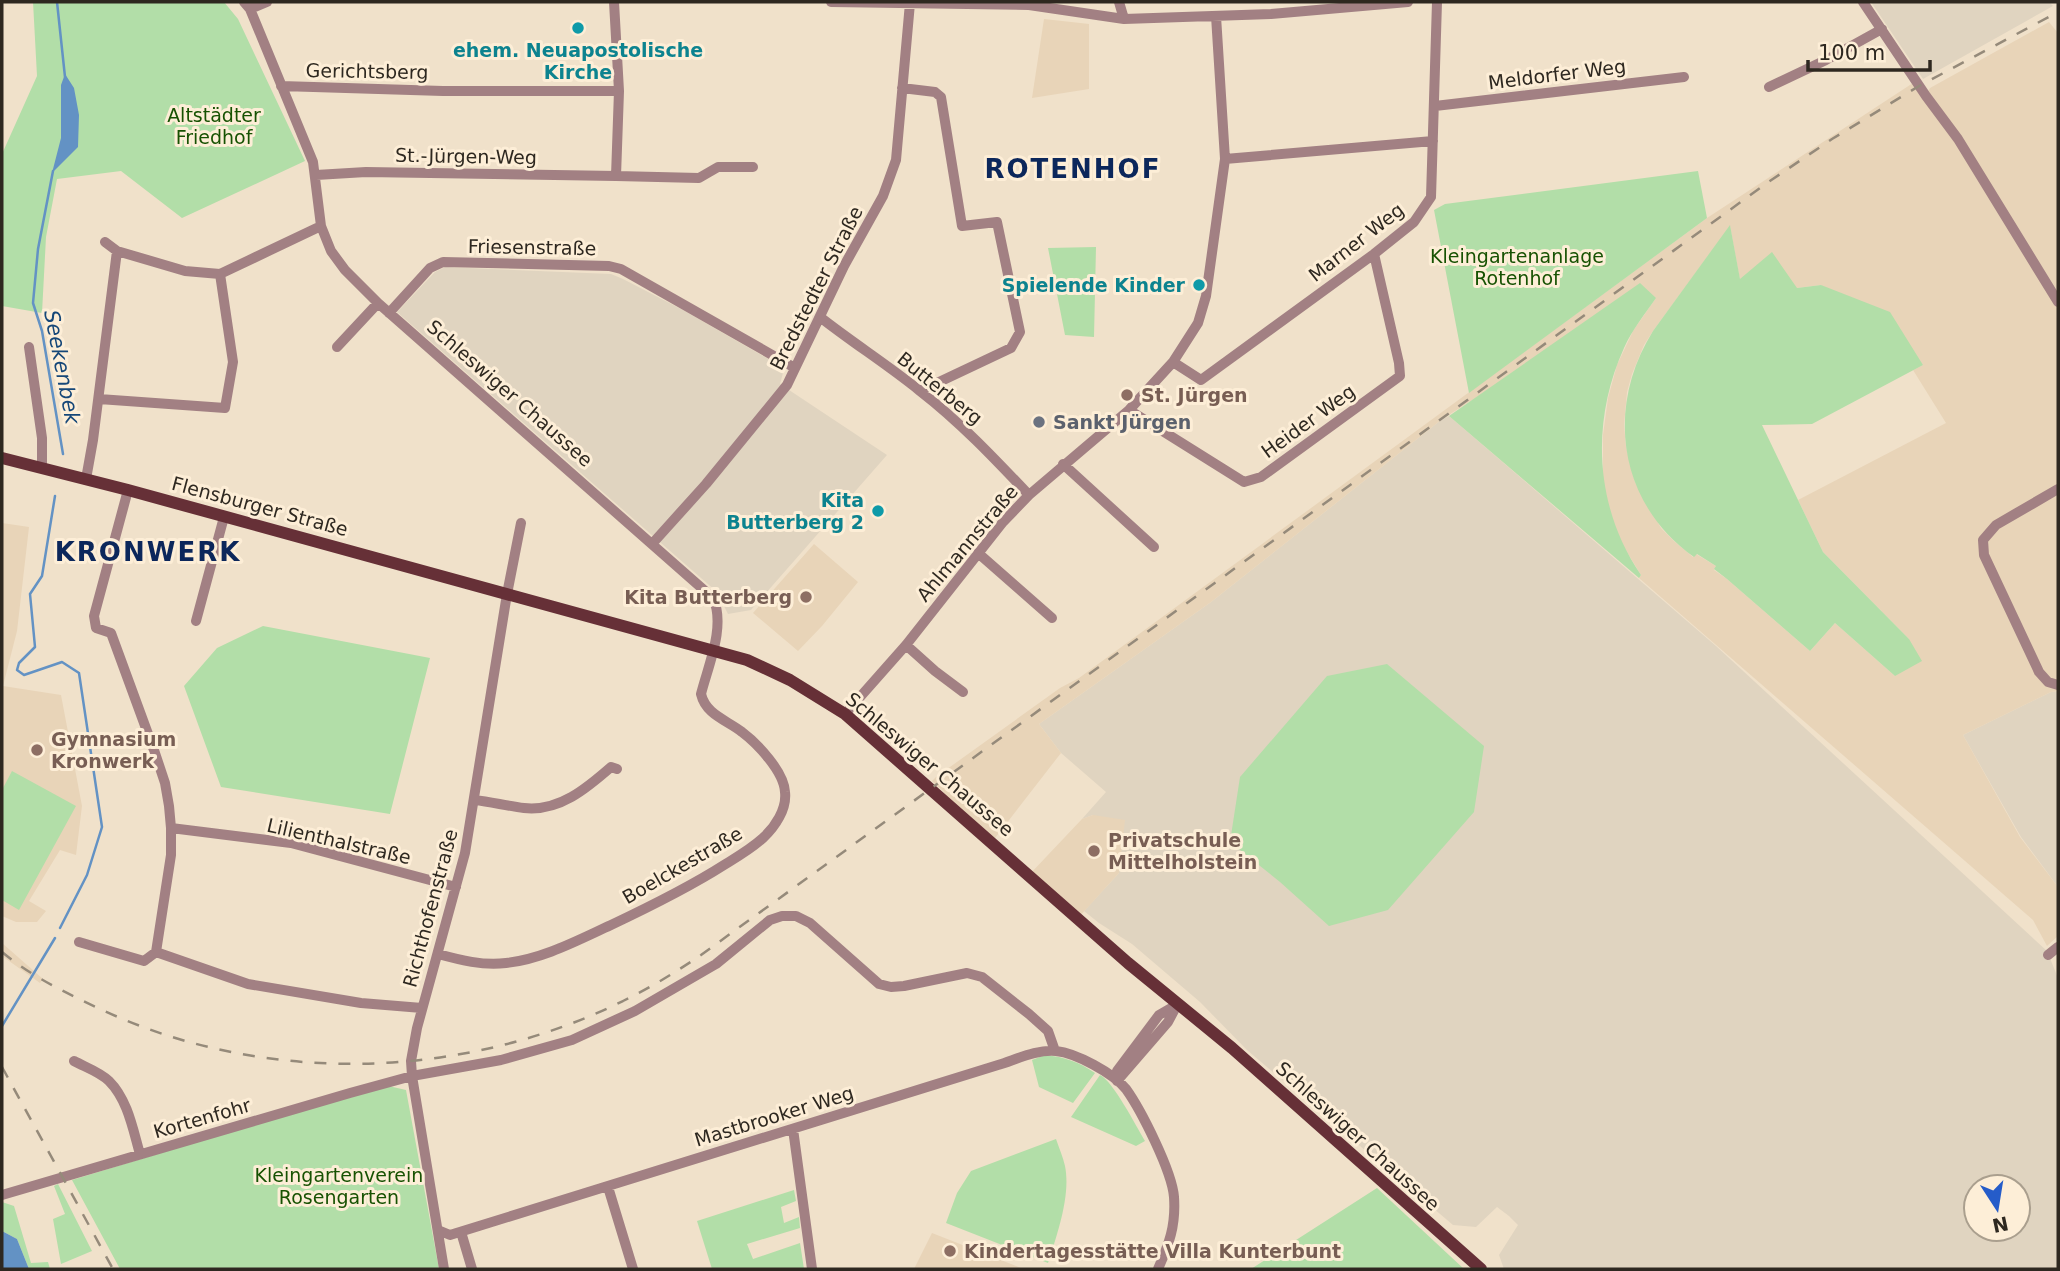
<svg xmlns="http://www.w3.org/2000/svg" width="2060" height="1271" font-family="'DejaVu Sans',sans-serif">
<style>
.commercial{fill:#e0d4c0;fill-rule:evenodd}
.built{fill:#e8d4b8;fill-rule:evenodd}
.green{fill:#b2dea8}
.water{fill:#6392c4}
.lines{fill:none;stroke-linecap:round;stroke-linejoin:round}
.stream{stroke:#6392c4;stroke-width:2.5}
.minor{stroke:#a28083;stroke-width:10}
.major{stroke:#663037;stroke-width:12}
.rail{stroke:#958a7a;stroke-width:2.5;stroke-dasharray:12 12;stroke-linecap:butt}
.culture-dot{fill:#0f9aa8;stroke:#fdeed7;stroke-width:2.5}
.education-dot{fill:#8d6e63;stroke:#fdeed7;stroke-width:2.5}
.worship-dot{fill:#6b7280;stroke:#fdeed7;stroke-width:2.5}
.labels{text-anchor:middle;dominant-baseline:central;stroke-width:6;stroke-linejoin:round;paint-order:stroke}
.culture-label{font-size:19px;font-weight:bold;fill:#0d838f;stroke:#fdeed7;text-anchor:end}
.street-label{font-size:19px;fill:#2e2820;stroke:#fdeed7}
.park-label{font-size:19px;fill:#175202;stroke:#fdeed7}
.education-label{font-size:19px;font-weight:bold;fill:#785e54;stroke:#fdeed7;text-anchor:start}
.worship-label{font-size:19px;font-weight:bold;fill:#5b616d;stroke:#fdeed7;text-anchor:start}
.water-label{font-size:21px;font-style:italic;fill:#164778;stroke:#fdeed7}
.district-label{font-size:26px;font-weight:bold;letter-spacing:2px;fill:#0c275b;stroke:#fdeed7}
</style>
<rect width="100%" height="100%" fill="#f0e1ca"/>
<path class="commercial" d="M1871 2H2049L2053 6 1923 79Z
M445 267 611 274 623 279 683 310 779 365 783 373 780 384 887 455 751 610 728 614 717 592 397 312 435 272Z
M1449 416 1716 646 2047 951 2058 978V1266L2056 1269H1504L1499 1255 1518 1225 1509 1216 1497 1207 1476 1227 1453 1225 1247 1050 1200 1002 1132 944 1099 923 1084 911 1119 873 1093 815 1082 819 1106 792 1061 753 1039 724 1211 602 1441 420ZM1976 1187H2018V1229H1976Z
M2058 691V887L2021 837 1963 735 2051 692Z"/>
<path class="built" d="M1044 19 1089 24V89L1032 98Z
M2049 22 2058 33V691L2051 692 1963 735 2020 837 2058 887V936L2047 946 2033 920 1639 578 1641 575 1622 544 1609 511 1603 481V435L1608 398 1617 365 1633 331 1656 298 1469 402 1441 420 1211 602 1039 724 1061 753 992 842 939 796 944 792 932 781 936 777 1060 688 1079 678 1707 218 1916 81 1926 95 1930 88ZM1730 226 1740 280 1797 288 1821 285 1923 365 1913 370 1946 423 1798 500 1823 552 1909 639 1895 676 1835 623 1810 651 1727 579 1714 570 1716 566 1696 554 1693 557 1674 541 1661 528 1635 482 1626 447 1624 425 1627 392 1632 374 1644 345 1653 331Z
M2 523 29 527 17 631 3 686 61 695 82 806 76 855 60 850 29 901 46 911 37 922H16L2 916Z
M814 544 858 582 822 626 798 651 753 613Z
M1093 815 1125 820 1119 873 1078 918 1029 875 1082 819Z
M2 943 43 979 40 983 2 956Z
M932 1233 1021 1268V1269H914Z"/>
<path class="green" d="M33 2H224L238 19 305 161 182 218 121 171 57 179 46 237 42 313 2 306V154L37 76Z
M1698 171 1707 218 1469 393 1434 210 1445 204Z
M1730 225 1740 279 1772 252 1797 288 1821 285 1890 312 1923 365 1812 424 1762 425 1823 552 1909 639 1922 661 1895 676 1835 623 1810 651 1727 579 1714 569 1716 566 1697 554 1694 557C1618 503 1605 408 1653 331Z
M1096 247 1094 337 1065 335 1048 248Z
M1640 283 1656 298C1645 314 1632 330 1624 348 1590 423 1595 508 1641 575L1639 578 1449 416Z
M263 626 430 658 390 814 221 787 184 686 217 648Z
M1387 664 1484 746 1474 812 1388 910 1329 926 1280 882 1230 842 1240 777 1327 676Z
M12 771 76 806 19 910 2 900V790Z
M1045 1055C1065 1057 1079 1062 1095 1073L1073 1103 1039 1087 1032 1060Z
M1100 1075C1113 1081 1136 1126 1145 1141L1136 1146 1071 1117Z
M384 1085 406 1090 439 1269H120L72 1180Z
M1056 1139C1059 1148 1063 1157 1065 1166 1071 1195 1057 1235 1048 1263L946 1223 957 1193 971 1171Z
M58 1184 92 1251 61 1264 53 1219 65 1214 54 1186Z
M1377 1188 1464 1269H1251Z
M794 1190 796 1201 781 1207 784 1223 799 1217 800 1228 747 1244 753 1259 800 1243 804 1269H712L697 1221Z
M2 1202 14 1206 31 1263 48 1262 50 1269H29L17 1239 2 1231Z"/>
<path class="water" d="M65 74 74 88 79 115 78 147 52 173 61 138V85Z
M2 1231 17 1239 29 1269H2Z"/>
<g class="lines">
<path class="stream" d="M57 2 65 77
M53 171 38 249 33 303 42 331 63 454
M55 496 42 576 30 594 35 647 19 663 17 670 24 675 62 662 79 673 102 827 87 875 60 928
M2 1026 55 938"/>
<path class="minor" d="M244 2 250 9 313 162 321 226 331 251 345 270 378 303 713 598C726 626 708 666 701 694 706 715 727 720 742 732 758 744 784 772 785 792 787 809 775 827 763 838 751 849 737 857 724 865 688 888 649 907 611 925 578 940 543 959 506 963 483 966 460 960 438 954
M831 2 1029 5 1124 19 1271 14 1408 2
M1119 2 1124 19
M1863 2 1926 96 1958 139 2058 302
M250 9 267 2
M281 86 443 91H619
M1769 87 1826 60 1882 29
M902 88 935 92 941 97 962 226 997 222 1020 332 1011 348 920 391
M1435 106 1684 77
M1225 159 1433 141
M316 175 366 172 616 176 619 91 614 2
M616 176 699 178 718 167H753
M105 242 117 251
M389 313 430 268 443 262 609 266 621 269 795 368
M820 317C853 343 888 365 920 391 960 422 994 458 1029 495
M29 347 42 438V467
M337 347 378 303
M1173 362 1201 380 1374 254 1414 222 1431 197 1437 2
M99 399 225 408 233 362 220 274
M1129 410 1244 482 1261 477 1400 376 1399 363 1374 254
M1063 464 1154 547
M86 479 93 440 117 251 185 271 220 274 321 226
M2058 489 1996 525 1983 540 1984 555 2039 672 2048 682 2058 685
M652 544 706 484 787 385 844 266 883 196 896 160 910 3
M978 553 1052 618
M196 621 224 517
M906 645 935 671 963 692
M845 714 906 645 1003 522 1029 495 1129 410 1173 362 1198 323 1206 296 1225 159 1216 16
M475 800C491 802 508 806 524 808 559 812 587 788 611 767L617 769
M171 828 291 843 456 887
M79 942 144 961 156 952 171 855V828L169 806 165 783 155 753 111 633 96 628 94 616 128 490
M156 952 248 984 361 1003 422 1008
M2048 955 2058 947
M74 1061C85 1067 100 1072 109 1081 128 1100 133 1130 140 1154
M1117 1081V1071L1159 1015 1178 1004
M1117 1081 1168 1022 1177 1005
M793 1129 812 1269
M608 1187 633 1269
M2 1195 350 1093 412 1076 501 1060 572 1040 635 1011 716 964 770 920 782 916H796L810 923 879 984 891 987 904 986 967 973 982 977 1029 1014 1048 1031 1055 1051
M438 1230 450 1235 998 1065C1015 1060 1037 1049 1056 1051 1076 1053 1113 1073 1126 1089 1141 1110 1172 1171 1174 1197 1176 1226 1169 1244 1158 1269
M461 1232 472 1269
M444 1269 412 1076 411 1061 417 1028 465 853 507 594 521 523"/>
<path class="major" d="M2 458 128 490 747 660 790 680 845 714 1128 963 1232 1048 1481 1269"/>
<path class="rail" d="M2 952C31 976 64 992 98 1008 262 1086 461 1081 623 1001 650 988 676 972 701 955L1767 183 1832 139 1919 86 2058 12
M2 1067 113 1269"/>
</g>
<g class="culture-dot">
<circle cx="578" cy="28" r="7"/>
<circle cx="1199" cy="285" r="7"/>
<circle cx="878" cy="511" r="7"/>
</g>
<g class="education-dot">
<circle cx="1127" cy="395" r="7"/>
<circle cx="806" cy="597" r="7"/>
<circle cx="37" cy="750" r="7"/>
<circle cx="1094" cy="851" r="7"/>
<circle cx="950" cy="1251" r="7"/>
</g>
<circle class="worship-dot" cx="1039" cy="422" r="7"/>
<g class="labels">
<g class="culture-label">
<text x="578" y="50" text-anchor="middle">ehem. Neuapostolische<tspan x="578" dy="22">Kirche</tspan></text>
<text x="1185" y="285">Spielende Kinder</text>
<text x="864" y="500">Kita<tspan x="864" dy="22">Butterberg 2</tspan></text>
</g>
<g class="street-label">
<text transform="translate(367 71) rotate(1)">Gerichtsberg</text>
<text transform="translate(1557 74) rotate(-7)">Meldorfer Weg</text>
<text transform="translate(466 156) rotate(1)">St.-Jürgen-Weg</text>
<text transform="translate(1356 242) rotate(-38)">Marner Weg</text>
<text transform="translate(532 247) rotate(1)">Friesenstraße</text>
<text transform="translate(816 288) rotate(-63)">Bredstedter Straße</text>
<text transform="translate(940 388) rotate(39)">Butterberg</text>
<text transform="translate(510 393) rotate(41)">Schleswiger Chaussee</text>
<text transform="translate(1308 421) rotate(-36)">Heider Weg</text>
<text transform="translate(260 506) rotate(15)">Flensburger Straße</text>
<text transform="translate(967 543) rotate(-50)">Ahlmannstraße</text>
<text transform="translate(930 764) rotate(40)">Schleswiger Chaussee</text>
<text transform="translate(339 841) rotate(13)">Lilienthalstraße</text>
<text transform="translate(682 865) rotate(-30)">Boelckestraße</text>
<text transform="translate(430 908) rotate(-75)">Richthofenstraße</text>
<text transform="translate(774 1116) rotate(-17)">Mastbrooker Weg</text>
<text transform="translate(202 1118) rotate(-16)">Kortenfohr</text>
<text transform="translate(1358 1136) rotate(42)">Schleswiger Chaussee</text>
</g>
<g class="park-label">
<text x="214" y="115">Altstädter<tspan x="214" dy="22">Friedhof</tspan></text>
<text x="1517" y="256">Kleingartenanlage<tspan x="1517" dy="22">Rotenhof</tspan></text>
<text x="339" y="1175">Kleingartenverein<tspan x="339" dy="22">Rosengarten</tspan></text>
</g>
<g class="education-label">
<text x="1141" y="395">St. Jürgen</text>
<text x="792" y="597" text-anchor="end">Kita Butterberg</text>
<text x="51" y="739">Gymnasium<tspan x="51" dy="22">Kronwerk</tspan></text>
<text x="1108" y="840">Privatschule<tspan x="1108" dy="22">Mittelholstein</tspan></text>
<text x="964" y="1251">Kindertagesstätte Villa Kunterbunt</text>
</g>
<g class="worship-label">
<text x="1053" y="422">Sankt Jürgen</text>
</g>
<g class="water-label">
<text transform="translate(62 367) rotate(79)">Seekenbek</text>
</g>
<g class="district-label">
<text x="1073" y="169">ROTENHOF</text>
<text x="148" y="552">KRONWERK</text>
</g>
</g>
<rect width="2060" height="1271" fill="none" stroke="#2e2820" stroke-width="7"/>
<g transform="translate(1997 1208) rotate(168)"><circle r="33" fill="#fdeed7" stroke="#aa9f8e" stroke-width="2"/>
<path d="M0-5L12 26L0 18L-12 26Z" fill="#255cc9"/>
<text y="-10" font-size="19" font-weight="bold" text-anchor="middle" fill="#2e2820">N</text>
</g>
<path d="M1808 60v10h122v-10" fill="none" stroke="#2e2820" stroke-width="3.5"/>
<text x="1818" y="60" font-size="21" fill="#2e2820" stroke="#fdeed7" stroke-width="5" paint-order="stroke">100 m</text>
</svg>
